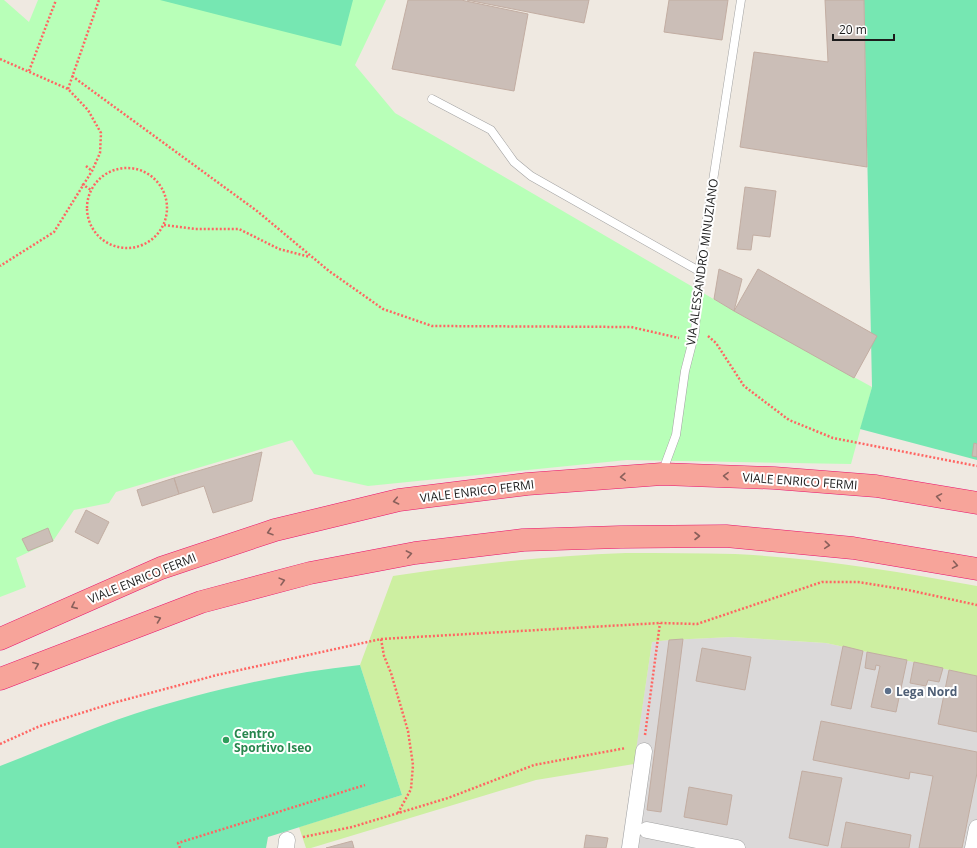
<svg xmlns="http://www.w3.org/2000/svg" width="977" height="848" font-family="'Open Sans',sans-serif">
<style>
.residential{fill:#dbd9d9}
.grass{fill:#cdefa1}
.park{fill:#b8ffb8}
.pitch{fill:#76e7b2}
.building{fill:#cbbeb7;stroke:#c2ada2}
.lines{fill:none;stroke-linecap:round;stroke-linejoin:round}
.service-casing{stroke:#a3a3a3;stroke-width:9}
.minor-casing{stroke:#a3a3a3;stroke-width:17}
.trunk-casing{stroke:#e8126d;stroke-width:23}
.path{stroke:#ff6562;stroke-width:2.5;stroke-dasharray:2 2;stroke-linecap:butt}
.service{stroke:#fff;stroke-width:8}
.minor{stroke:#fff;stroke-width:16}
.trunk{stroke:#f7a49a;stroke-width:22}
.oneway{stroke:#8a605b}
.service-dot{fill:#5c6f8a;stroke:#fff;stroke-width:1.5}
.leisure-dot{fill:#2e9e5b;stroke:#fff;stroke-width:1.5}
.labels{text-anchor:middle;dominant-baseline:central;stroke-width:4;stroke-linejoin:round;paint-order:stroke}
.street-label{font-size:12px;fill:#1c1c1c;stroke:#fff}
.service-label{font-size:12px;font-weight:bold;fill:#4e5e75;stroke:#fff;text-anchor:start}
.leisure-label{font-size:12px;font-weight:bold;fill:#27864d;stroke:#fff;text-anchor:start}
</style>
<rect width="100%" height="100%" fill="#efe9e1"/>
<path class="residential" d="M732 637 826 643 977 676V848H621L652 642 669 640Z"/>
<path class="grass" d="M626 553C662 553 699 553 735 554 817 558 897 571 977 586V676L826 643 732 637 669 640 652 642 634 764 536 780 311 848H306L299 827 402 795 360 665 393 576C470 564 547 556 626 553Z"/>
<path class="park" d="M0 0H4L29 22 38 0H386L355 65 395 113 734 311 872 387 851 464 627 460 368 486 314 474 292 440 116 492 109 503 74 510 53 541 16 558 26 587 0 597Z"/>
<path class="pitch" d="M160 0H353L341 46Z
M864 0H977V460L860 429 872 387Z
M360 665 402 795 268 837 266 848H0V766C44 749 89 729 134 714 206 691 284 673 360 665Z"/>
<path class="building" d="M408 0H461L528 14 514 91 392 69Z
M467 0H589L584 23Z
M669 0H728L722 40 664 32Z
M825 0H864L867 167 740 147 754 52 828 62Z
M745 187 776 191 770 237 753 235 751 250 737 249Z
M719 269 742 279 734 311 714 299Z
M758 269 877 336 854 378 734 311Z
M974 443 977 444V457L972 456Z
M262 452 252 501 213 513 204 486 179 494 174 478Z
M174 478 179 494 142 506 137 490Z
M86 510 109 522 98 544 75 532Z
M48 528 53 541 28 551 22 539Z
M683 639 661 812 647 810 669 640Z
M843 646 863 651 851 709 831 705Z
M702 648 751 657 745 690 696 681Z
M867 652 907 660 896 712 871 707 880 666 876 665 875 670 865 668Z
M914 662 943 668 939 682 928 680 926 686 910 683Z
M949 670 977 676V732L938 724Z
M821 721 977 752V773L962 848H919L933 776 910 772 909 779 813 760Z
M802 771 842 778 828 846 789 838Z
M689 787 732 795 727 825 684 817Z
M846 822 911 835 909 848H841Z
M586 835 608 838 606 848H584Z
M352 841 354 848H326Z"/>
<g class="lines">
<defs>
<path id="service" d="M432 99 491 130 514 162 531 176 699 271
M662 473 676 435 685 371 695 332 699 271 741 0"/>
<path id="minor" d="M647 830 737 848
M286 848 287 840
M630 848 644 751
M973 848 977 828"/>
<path id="trunk" d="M0 639 161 568 275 530 399 500 527 484 662 474 774 478 876 486 977 503
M0 679 201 602 310 573 415 553 523 540 620 537 726 536 853 548 977 569"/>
</defs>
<use href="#service" class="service-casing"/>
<use href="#minor" class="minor-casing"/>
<use href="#trunk" class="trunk-casing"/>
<path class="path" d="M0 59 68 89 88 110 101 133 100 153 92 171 54 232 0 266
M29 71 56 0
M72 76 257 211 329 271 383 309 432 326 631 327 679 338
M68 89 99 0
M86 166 92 171
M87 208a40 40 0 1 1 80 0a40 40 0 1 1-80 0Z
M82 184 91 190
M164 225 195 229H239L279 249 310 257
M708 336 716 343 744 386 789 420 833 438 977 466
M381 639 384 656 391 673 408 731 413 765 411 789 398 813
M645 735 660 623
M0 744 40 726 113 703 217 675 381 639 660 623 697 624 822 582H858L908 590 977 605
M303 837 352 827 448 798 534 765 626 748
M180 848 178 843 365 785"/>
<use href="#service" class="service"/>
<use href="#minor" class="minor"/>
<use href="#trunk" class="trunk"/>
</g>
<defs><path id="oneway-chevron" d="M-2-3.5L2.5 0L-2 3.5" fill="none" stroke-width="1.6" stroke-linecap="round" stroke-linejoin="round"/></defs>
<g class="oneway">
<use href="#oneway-chevron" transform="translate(726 476) rotate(-178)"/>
<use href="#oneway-chevron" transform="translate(623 477) rotate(176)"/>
<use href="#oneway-chevron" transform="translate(939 497) rotate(-170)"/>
<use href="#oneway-chevron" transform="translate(396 501) rotate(168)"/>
<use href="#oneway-chevron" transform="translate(270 532) rotate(162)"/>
<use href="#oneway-chevron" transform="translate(697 536)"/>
<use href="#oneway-chevron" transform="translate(827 545) rotate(5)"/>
<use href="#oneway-chevron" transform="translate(409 554) rotate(-11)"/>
<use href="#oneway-chevron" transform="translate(955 565) rotate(10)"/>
<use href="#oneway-chevron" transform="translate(282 581) rotate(-15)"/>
<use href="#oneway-chevron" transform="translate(74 606) rotate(156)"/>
<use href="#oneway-chevron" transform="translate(158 619) rotate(-21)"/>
<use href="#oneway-chevron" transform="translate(36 665) rotate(-21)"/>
</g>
<circle class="service-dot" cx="888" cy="691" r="4"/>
<circle class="leisure-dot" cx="226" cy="740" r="4"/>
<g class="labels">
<g class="street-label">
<text transform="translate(702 262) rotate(-82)">VIA ALESSANDRO MINUZIANO</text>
<text transform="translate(800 481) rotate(4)">VIALE ENRICO FERMI</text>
<text transform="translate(477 491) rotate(-7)">VIALE ENRICO FERMI</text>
<text transform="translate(142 578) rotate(-22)">VIALE ENRICO FERMI</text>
</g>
<g class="service-label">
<text x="896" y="691">Lega Nord</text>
</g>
<g class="leisure-label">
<text x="234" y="733">Centro<tspan x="234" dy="14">Sportivo Iseo</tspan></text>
</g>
</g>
<path d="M833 34v6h61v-6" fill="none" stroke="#1c1c1c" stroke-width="2"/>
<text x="839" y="34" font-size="12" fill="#1c1c1c" stroke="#ffffff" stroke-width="3" paint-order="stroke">20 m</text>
</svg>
